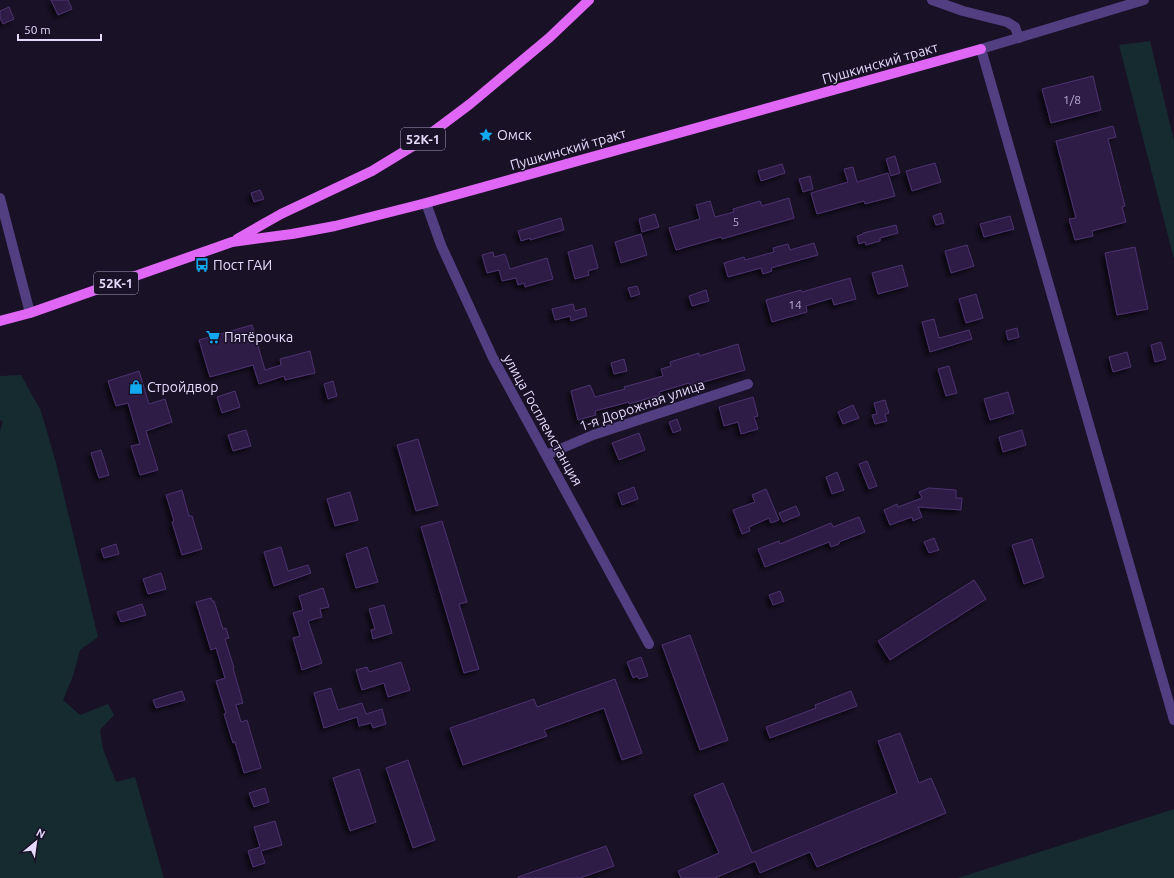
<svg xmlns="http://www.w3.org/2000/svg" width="1174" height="878" font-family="Ubuntu,sans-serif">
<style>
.green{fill:#152b30}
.building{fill:#2f1e46;stroke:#4c3270;filter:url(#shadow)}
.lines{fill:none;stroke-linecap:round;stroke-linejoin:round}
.minor{stroke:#513f82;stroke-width:10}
.major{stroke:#e067f5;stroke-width:10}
.labels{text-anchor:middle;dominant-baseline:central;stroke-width:3;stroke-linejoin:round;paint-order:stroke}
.number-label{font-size:12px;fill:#b8aace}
.shield{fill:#191126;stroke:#a89dbc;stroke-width:1}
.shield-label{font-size:13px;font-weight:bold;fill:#e5d9fc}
.street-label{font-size:14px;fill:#e5d9fc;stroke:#191126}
.poi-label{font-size:14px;fill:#e5d9fc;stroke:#191126;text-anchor:start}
</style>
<defs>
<filter id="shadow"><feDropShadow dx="-3.5" dy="3.5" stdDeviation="2" flood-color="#0009"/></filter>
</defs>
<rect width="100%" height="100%" fill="#191126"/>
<path class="green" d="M1150 41 1174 141V259L1119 45Z
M21 375 41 411 56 463 98 637 80 650 73 676 63 700 80 715 108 704 114 715 100 730 103 749 116 782 135 777 164 878H0V431L3 422 0 420V376Z
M1174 809V878H958Z"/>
<path class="building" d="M51 0H68L72 9 58 15Z
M9 7 14 19 3 24 0 18V11Z
M1093 76 1101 110 1051 123 1042 89Z
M1113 126 1116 137 1108 139 1125 206 1122 207 1126 222 1092 231 1093 236 1075 240 1069 219 1076 218 1056 141Z
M895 156 900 173 891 176 886 159Z
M935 163 941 182 912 191 906 171Z
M782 164 785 173 761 181 758 171Z
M853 167 857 182 888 173 895 196 865 204 864 201 817 214 811 193 848 182 844 169Z
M810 176 813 189 803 192 799 179Z
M260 190 264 199 254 202 251 193Z
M789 198 794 218 722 239 721 237 676 250 669 228 700 219 696 205 710 201 715 217 734 212 733 209 760 201 762 206Z
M941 213 944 223 936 225 933 216Z
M655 214 659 227 642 232 639 219Z
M1010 216 1014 229 984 237 980 224Z
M561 218 564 230 530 240V238L521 241 518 231Z
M896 225 898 233 880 238V241L866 245 865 242 859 244 857 236 863 234V233Z
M641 234 647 255 621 263 615 242Z
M814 243 818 255 771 268 772 271 763 274 761 268 728 277 724 263 744 257 745 260 774 252 773 248 788 244 790 250Z
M592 245 598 268 588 271 589 275 575 279 568 252Z
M967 245 974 266 951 273 945 251Z
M1135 247 1148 309 1117 315 1105 253Z
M493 252 494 257 505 254 510 269 547 258 553 279 525 287 524 283 518 285 516 278 502 281 499 270 487 273 482 255Z
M902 265 908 286 878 294 872 273Z
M850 278 856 299 834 305 832 298 806 306 807 312 772 322 766 300 801 290 802 292Z
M637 286 640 294 631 297 628 288Z
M706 290 709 301 692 306 689 296Z
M976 294 983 318 966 323 959 299Z
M573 304 575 311 585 308 587 316 571 321 570 316 555 320 552 309Z
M934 319 939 338 969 330 972 339 930 352 922 322Z
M252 325 265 370 281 365 280 359 310 351 315 373 285 380 284 376 259 384 253 365 210 377 199 340Z
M1017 328 1019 337 1008 340 1006 331Z
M1161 342 1166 359 1155 362 1151 345Z
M738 344 745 370 690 386 689 383 659 392 660 395 629 404V402L595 411 596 415 578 420 571 391 590 385 595 397 625 389 624 387 663 376 661 369 671 366 670 362 699 353V356Z
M1127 352 1131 367 1113 372 1109 357Z
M624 359 627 371 614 374 611 363Z
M949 366 957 393 946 396 938 369Z
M139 371 149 404 165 399 172 422 146 431 158 470 140 475 131 446 140 444 128 403 116 406 108 381Z
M333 381 337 396 328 399 324 384Z
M235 391 240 407 222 413 217 397Z
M1008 392 1014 413 990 420 984 399Z
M753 397 758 416 754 417 758 429 741 434 738 422 724 426 719 407Z
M885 400 889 413 885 414 887 421 875 424 872 415 877 414 874 403Z
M853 405 859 418 843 424 838 412Z
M677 419 681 430 673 433 669 422Z
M246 430 251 446 233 451 228 435Z
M1022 430 1026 445 1003 452 999 437Z
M639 433 645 450 619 460 612 443Z
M418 439 438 505 416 511 397 445Z
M101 450 109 475 99 478 91 453Z
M867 461 877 486 869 489 859 464Z
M837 472 844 490 832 494 826 477Z
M634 487 638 499 622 505 618 493Z
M929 488 956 490V498H962L961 510 918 507 922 517 913 521 912 517 890 525 884 510 897 504 898 507 922 498 919 492Z
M766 489 779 520 771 523 769 518 749 527 750 531 742 534 733 510 755 502 752 495Z
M182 490 189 516H192L202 549 182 555 172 522 174 521 166 495Z
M350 492 358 520 335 526 327 499Z
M796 506 800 515 783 522 779 513Z
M859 517 865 532 839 542V544L831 547 829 542 765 567 758 549 779 541 780 544 831 523 833 527Z
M442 521 467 602 459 604 479 669 464 673 421 527Z
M934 538 939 550 929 553 924 542Z
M1032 539 1044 577 1024 584 1012 545Z
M116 544 119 554 104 558 101 549Z
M281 547 288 571 308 565 311 573 274 586 264 552Z
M367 547 378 582 356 588 346 554Z
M161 573 166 589 148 594 143 579Z
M974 580 986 599 890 660 878 641Z
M323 588 329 607 320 609 322 617 308 621 322 663 302 670 293 638 300 636 293 613 303 610 299 596Z
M780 591 784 601 773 605 769 595Z
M211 598 212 601H214L223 629 226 628 229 638 225 639 234 668H233L243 703 236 705 241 722 247 720 261 768 244 773 235 742 233 743 224 714 226 713 216 681 225 678 216 648 211 650 196 602Z
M142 604 146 615 121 622 117 612Z
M384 605 392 633 373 639 371 630 375 629 369 609Z
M690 635 728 740 700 750 662 645Z
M641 657 648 676 639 679 637 676 633 678 627 662Z
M401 662 410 690 388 697 384 683 362 690 356 670 367 667 369 672Z
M615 679 642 753 622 760 604 708 544 730 547 736 463 765 450 728 534 699 537 707Z
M331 688 338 710 362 703 366 714 382 709 386 724 373 728 371 723 359 726 357 717 324 728 314 693Z
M182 691 185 700 156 708 153 700Z
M851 691 857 706 770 738 766 727 816 708 815 705Z
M900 733 919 783 931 778 946 813 817 867 810 852 760 873 755 861 715 878H681L678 871 719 853 694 795 723 783 752 853 897 793 878 741Z
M408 760 435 840 413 848 386 768Z
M359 769 376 822 350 831 333 778Z
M265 788 269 802 254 807 249 793Z
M275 821 282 845 261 851 265 863 253 867 248 851 260 847 254 827Z
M606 846 614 866 580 878H518V877Z"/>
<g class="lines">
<path class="minor" d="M932 0 963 11 1007 22 1015 27 1019 38
M1144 0 981 49 1174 720
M0 198 30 313
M426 203 441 245 493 358 649 644
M546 455 593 435 748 384"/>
<path class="major" d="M237 239 281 214 372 171 418 143 470 104 549 38 589 0
M0 321 30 313 232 242 292 234 335 226 426 203 981 49"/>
</g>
<defs>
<symbol id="sight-bare" viewBox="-9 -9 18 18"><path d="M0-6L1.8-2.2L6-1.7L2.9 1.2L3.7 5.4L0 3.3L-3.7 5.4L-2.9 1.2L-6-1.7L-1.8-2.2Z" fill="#12a8ef" stroke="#191126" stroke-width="2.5" paint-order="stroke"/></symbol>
<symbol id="bus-bare" viewBox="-9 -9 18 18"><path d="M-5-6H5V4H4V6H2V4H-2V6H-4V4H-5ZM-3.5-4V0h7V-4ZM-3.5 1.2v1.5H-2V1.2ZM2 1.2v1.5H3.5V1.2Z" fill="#12a8ef" stroke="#191126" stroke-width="2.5" paint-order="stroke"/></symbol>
<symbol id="supermarket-bare" viewBox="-9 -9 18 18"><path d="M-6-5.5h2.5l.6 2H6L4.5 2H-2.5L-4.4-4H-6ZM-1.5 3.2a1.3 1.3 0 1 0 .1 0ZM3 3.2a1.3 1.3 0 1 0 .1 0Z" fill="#12a8ef" stroke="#191126" stroke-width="2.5" paint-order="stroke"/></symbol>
<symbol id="shop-bare" viewBox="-9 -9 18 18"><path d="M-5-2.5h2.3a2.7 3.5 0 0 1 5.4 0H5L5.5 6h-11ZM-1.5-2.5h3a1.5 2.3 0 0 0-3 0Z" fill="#12a8ef" stroke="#191126" stroke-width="2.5" paint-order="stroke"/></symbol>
</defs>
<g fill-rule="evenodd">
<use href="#sight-bare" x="476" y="125" width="20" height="20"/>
<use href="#bus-bare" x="192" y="255" width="20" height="20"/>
<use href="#supermarket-bare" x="203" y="327" width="20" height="20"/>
<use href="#shop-bare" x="126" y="377" width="20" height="20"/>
</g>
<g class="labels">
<g class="number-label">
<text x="1072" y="99">1/8</text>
<text x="736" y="221">5</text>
<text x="795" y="304">14</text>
</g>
<g class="shield">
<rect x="401" y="128" width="44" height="22" rx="3"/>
<rect x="94" y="272" width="44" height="22" rx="3"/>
</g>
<g class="shield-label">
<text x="423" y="139">52К-1</text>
<text x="116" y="283">52К-1</text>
</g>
<g class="street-label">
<text transform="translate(880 63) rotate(-16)">Пушкинский тракт</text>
<text transform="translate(568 149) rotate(-16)">Пушкинский тракт</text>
<text transform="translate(642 405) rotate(-19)">1-я Дорожная улица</text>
<text transform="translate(543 420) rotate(61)">улица Госплемстанция</text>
</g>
<g class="poi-label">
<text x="497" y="135">Омск</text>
<text x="213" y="265">Пост ГАИ</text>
<text x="224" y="337">Пятёрочка</text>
<text x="147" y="387">Стройдвор</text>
</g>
</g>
<g transform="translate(36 842) rotate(29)" stroke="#191126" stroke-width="3" paint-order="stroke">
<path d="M0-3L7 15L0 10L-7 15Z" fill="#e5d9fc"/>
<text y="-6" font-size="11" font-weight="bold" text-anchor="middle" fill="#e5d9fc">N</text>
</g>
<path d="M18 34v6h83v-6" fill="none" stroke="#e5d9fc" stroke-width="2"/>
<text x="24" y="34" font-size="12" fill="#e5d9fc" stroke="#191126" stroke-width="3" paint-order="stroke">50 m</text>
</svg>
